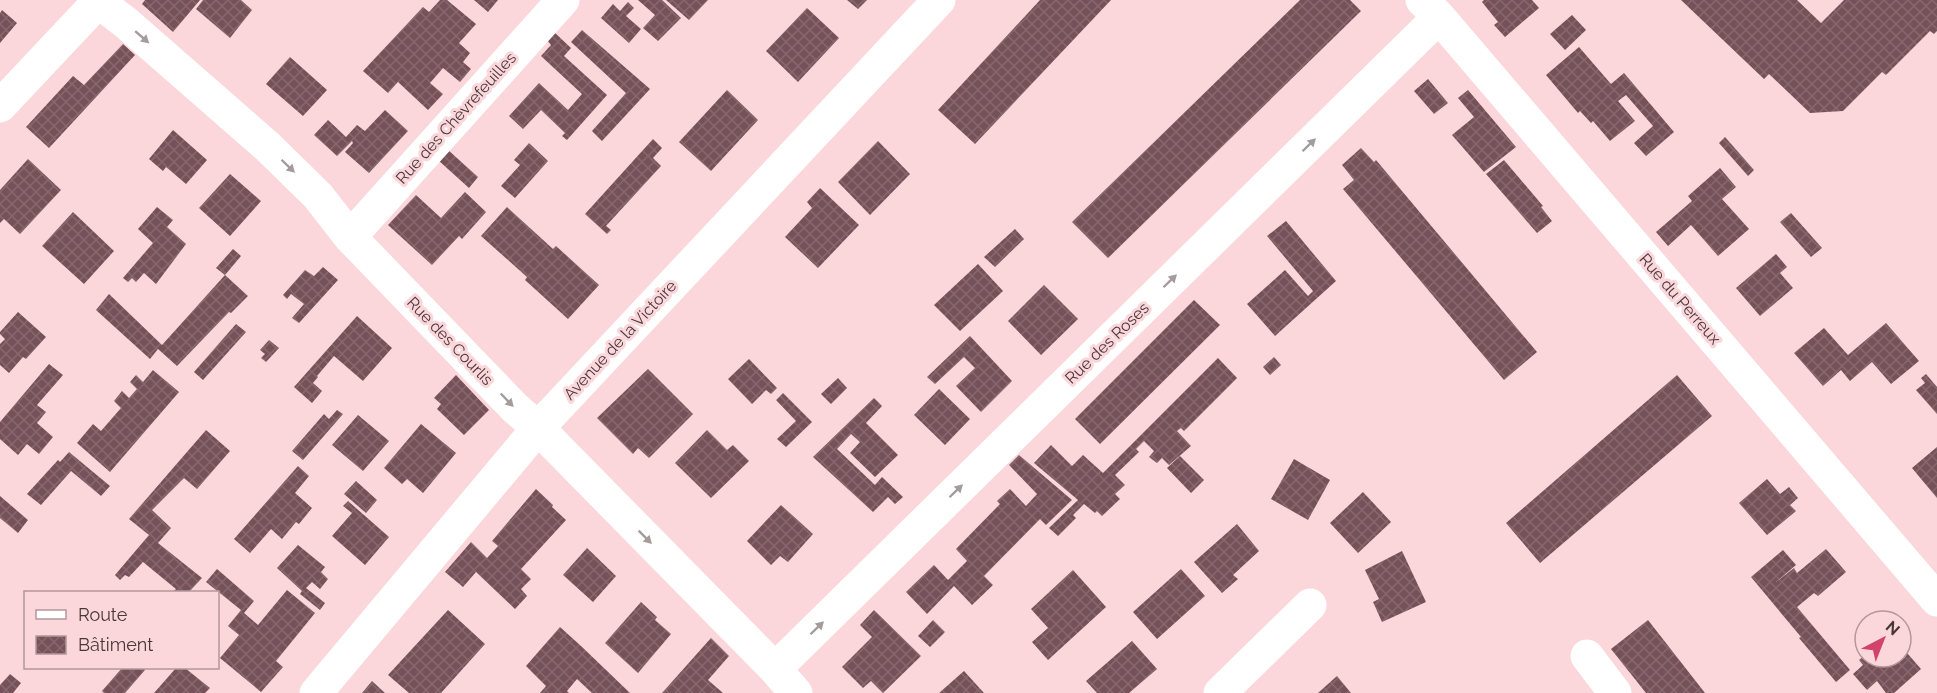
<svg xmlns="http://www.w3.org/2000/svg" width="1937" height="693" font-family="Raleway,sans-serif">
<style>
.building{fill:url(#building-cross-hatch)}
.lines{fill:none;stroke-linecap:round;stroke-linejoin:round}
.minor{stroke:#fff;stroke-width:33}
.oneway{fill:#a49b9c}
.labels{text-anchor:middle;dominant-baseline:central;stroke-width:6;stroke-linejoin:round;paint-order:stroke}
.street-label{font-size:16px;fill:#483739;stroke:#fbd7dc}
</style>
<defs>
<pattern id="building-cross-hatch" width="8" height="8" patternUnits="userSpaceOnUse" patternTransform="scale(1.5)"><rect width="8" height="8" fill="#765158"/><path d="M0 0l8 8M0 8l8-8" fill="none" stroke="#86686e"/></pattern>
</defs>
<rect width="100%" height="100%" fill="#fbd7dc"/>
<path class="building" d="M145 0H200L173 32 142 4Z
M203 0H241L252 10 230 38 196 9Z
M440 0H447L476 24 459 43 470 53 463 62 471 69 460 82 443 68 430 83 443 94 428 110 398 82 388 93 363 71 423 7 429 12Z
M474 0H498L488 12Z
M638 0H662L681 18 658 41 643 28 655 15Z
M666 0H708L689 20Z
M847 0H867L858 9Z
M1040 0H1111L975 144 938 110Z
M1300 0H1350L1361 11 1108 258 1072 222Z
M1484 0H1532L1539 8 1505 37 1494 25 1498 22 1482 2Z
M1681 0H1797L1821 23 1844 0H1937V31L1934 34 1930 31 1886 75 1882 72 1843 111 1810 113 1769 74 1764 79Z
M628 2 634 8 626 16 641 29 629 43 601 18 613 4 620 11Z
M807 8 839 38 798 82 766 51Z
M2 10 17 23 0 43V13Z
M1572 15 1586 30 1565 50 1550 34Z
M582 30 650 89 602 141 592 131 626 93 571 42Z
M554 32 571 48 564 56 607 95 567 140 562 136 565 133 541 110 523 129 509 116 539 83 568 110 582 94 541 56 551 45 547 40Z
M123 44 135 55 49 148 26 127 73 76 84 85Z
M1579 47 1611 84 1624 73 1674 132 1646 156 1634 143 1653 126 1626 95 1618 101 1635 121 1610 141 1593 121 1591 123 1580 111 1578 113 1546 75Z
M290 57 327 90 303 116 266 84Z
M1428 79 1448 103 1434 114 1414 91Z
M727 90 758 120 711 171 679 142Z
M1468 90 1516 147 1484 172 1452 135 1474 117 1458 98Z
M385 110 408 131 369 173 345 152 353 143 352 141 337 156 314 135 328 120 346 137 357 125 365 131Z
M173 130 207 160 186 184 166 167 163 171 149 159Z
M1725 137 1754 170 1748 176 1719 143Z
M653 139 662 148 653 158 661 166 606 226 611 230 607 234 585 214Z
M878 141 910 174 870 215 838 182Z
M529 143 548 161 515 198 501 186 520 165 514 160Z
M1361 148 1374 162 1376 160 1537 352 1504 380 1343 189 1354 180 1342 165Z
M447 149 478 177 469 188 438 160Z
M28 159 61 190 20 234 4 219 0 223V190Z
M1504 160 1543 206 1541 207 1552 221 1537 233 1486 174Z
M1720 168 1736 187 1722 199 1749 229 1718 256 1691 225 1668 246 1656 232 1692 201 1688 196Z
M230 174 261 201 230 236 199 208Z
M820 188 859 225 818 268 785 237 812 208 807 202Z
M465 192 486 212 462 239 459 236 432 265 388 225 416 195 441 218Z
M157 207 173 220 167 227 186 244 156 284 144 273 136 282 132 278 128 282 123 278 153 243 138 229Z
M507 207 553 249 556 246 599 285 568 319 525 280 527 277 481 236Z
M73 212 114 251 84 284 42 246Z
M1791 213 1822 248 1811 257 1780 222Z
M1286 221 1336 281 1275 336 1247 304 1285 270 1308 296 1313 291 1267 236Z
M1015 229 1024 239 995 267 984 257Z
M233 249 241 256 225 275 248 296 231 313 229 312 177 366 158 349 150 359 96 310 109 294 162 345 225 275 216 268Z
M1776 254 1787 267 1780 273 1793 288 1760 316 1736 288Z
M978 264 1003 291 960 331 934 305Z
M323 267 338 280 299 323 292 318 304 304 291 294 287 299 283 295 305 270 314 276Z
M1044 285 1078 319 1041 355 1008 321Z
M1194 300 1220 325 1100 444 1075 419Z
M18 312 46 337 26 359 23 357 9 373 0 365V344L5 339 0 334V332Z
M357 316 392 348 363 381 334 356 317 376 318 377 313 383 322 391 312 403 294 387Z
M1886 323 1919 361 1891 384 1872 362 1850 381 1841 370 1823 386 1794 353 1824 328 1848 355Z
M236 324 246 332 203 380 194 372Z
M970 336 1012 381 981 412 956 386 975 368 964 357 935 384 927 377Z
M269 340 279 348 266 362 261 358 265 354 260 350Z
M1274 357 1281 365 1270 375 1263 367Z
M1218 358 1237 378 1184 431 1181 428 1177 431 1191 446 1169 465 1162 458 1157 463 1149 457 1154 451 1144 441 1136 449 1139 452 1115 475 1125 485 1115 494 1120 499 1102 516 1097 511 1095 513 1084 504 1073 515 1076 518 1058 536 1049 528 1078 500 1034 463 1051 445 1072 466 1083 455 1103 473Z
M749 359 777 388 771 394 766 390 752 404 728 379Z
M49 364 63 375 37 405 46 412 37 423 53 437 39 454 27 444 18 455 0 439V422Z
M648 369 693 414 649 458 638 448 633 454 597 418Z
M153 370 179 392 110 472 77 443 93 424 101 431 121 408 114 401 122 391 129 398 137 389 130 382 136 375 143 382Z
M1926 374 1937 387V414L1916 390 1925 383 1921 378Z
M456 375 489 410 464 435 437 409 441 404 434 398Z
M1677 375 1712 416 1540 563 1506 523Z
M838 378 847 388 831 404 821 394Z
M939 389 970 419 945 445 914 415Z
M783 393 812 422 786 447 777 439 796 421 776 400Z
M874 398 882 406 866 423 898 455 875 477 850 453 860 442 851 434 837 449 875 485 882 477 903 497 895 504 888 497 873 512 813 457Z
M337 410 343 414 303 460 292 451 324 414 329 419Z
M358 415 389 441 363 471 332 445Z
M421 424 456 453 423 493 407 479 402 484 384 468Z
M206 430 230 451 197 489 184 478 152 510 171 528 158 543 202 578 189 592H173L176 589 143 562 129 577 125 575 120 580 115 575 149 535 129 519Z
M707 430 727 450 733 445 749 461 711 498 675 463Z
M1937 447V498L1912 468Z
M69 452 110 486 101 496 71 471 41 505 27 494 58 460 60 462Z
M1019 455 1072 500 1046 525 1040 519 984 576 993 585 972 605 954 586 927 614 906 592 934 565 948 580 967 561 956 549 1000 504 997 501 1010 489 1026 506 1037 494 1009 465Z
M1180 456 1204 480 1191 493 1167 468Z
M1294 459 1330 480 1308 520 1271 499Z
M298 466 309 476 295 493 312 508 299 524 296 522 282 539 271 529 250 553 234 539Z
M1767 479 1780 494 1789 487 1798 498 1790 505 1796 511 1767 535 1739 503Z
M356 481 377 500 366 513 344 494Z
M536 489 553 505 552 507 566 520 521 569 531 579 521 589 527 596 515 609 476 572 463 587 445 572 471 542 487 558 498 546 492 541Z
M1363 492 1391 522 1358 553 1330 523Z
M0 496 28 520 18 533 0 518Z
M348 501 389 537 365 565 332 536 352 513 343 506Z
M781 505 813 534 788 562 780 556 771 565 747 541Z
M1237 524 1259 551 1233 575 1238 579 1222 593 1194 562Z
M298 545 325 567 321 572 328 579 320 589 312 582 306 588 325 603 320 610 300 594 302 591 277 568Z
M587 548 616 576 593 602 563 575Z
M1826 549 1846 572 1818 596 1814 593 1797 607 1850 670 1836 682 1799 638 1801 637 1751 577 1783 550 1796 565 1776 582 1794 568 1797 573Z
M1402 551 1426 602 1382 622 1373 602 1379 599 1365 570Z
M217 569 254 601 244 613 258 625 287 590 315 613 276 661 283 667 261 692 220 658 239 635 228 626 241 610 206 582Z
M1181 569 1205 596 1157 639 1133 612Z
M1073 570 1106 607 1048 660 1032 642 1048 628 1031 609Z
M641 602 657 617 655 620 671 634 638 673 605 643Z
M448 610 485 644 441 693H409L388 675Z
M874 610 921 656 883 693 871 681 863 688 842 667 872 637 860 625Z
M933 620 945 632 930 647 918 636Z
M1648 620 1705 693H1646L1611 649Z
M560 627 581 646 630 693H592L577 679 567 691 569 693H540L546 686 526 666Z
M711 638 729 656 708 680 723 693H662Z
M1132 641 1157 669 1129 693H1097L1086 681Z
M1901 646 1921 669 1894 693H1886L1877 681 1867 690 1853 674 1863 665 1859 660 1865 655V657H1901Z
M122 668H143L145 670 125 693H104L102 691Z
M176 668H185L210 688 205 693H154Z
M964 671 984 693H939Z
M10 674 21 683 13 693H0V685Z
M1337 676 1351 693H1318Z
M372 681 385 693H362Z"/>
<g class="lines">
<path class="minor" d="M96 0 125 22 268 147 318 196 350 237 515 408 538 428 775 669 796 693
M1422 0 1439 17 1937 600
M0 106 98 2
M350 237 563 0
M1587 656 1615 693
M775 669 1439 17
M316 693 538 428 939 0
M1220 693 1310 605"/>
</g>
<defs><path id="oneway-solid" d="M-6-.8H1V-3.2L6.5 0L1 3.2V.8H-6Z" transform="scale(1.5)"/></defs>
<g class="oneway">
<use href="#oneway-solid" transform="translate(142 37) rotate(41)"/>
<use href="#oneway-solid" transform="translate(1309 145) rotate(-44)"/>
<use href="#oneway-solid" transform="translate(288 166) rotate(44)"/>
<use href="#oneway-solid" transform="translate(1170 281) rotate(-44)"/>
<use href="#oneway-solid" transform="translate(507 400) rotate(46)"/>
<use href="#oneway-solid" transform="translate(956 491) rotate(-44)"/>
<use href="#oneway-solid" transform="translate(645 537) rotate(45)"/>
<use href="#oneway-solid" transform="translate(817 628) rotate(-44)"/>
</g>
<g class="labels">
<g class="street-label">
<text transform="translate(456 118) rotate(-48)">Rue des Chèvrefeuilles</text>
<text transform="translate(1680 299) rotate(49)">Rue du Perreux</text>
<text transform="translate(620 340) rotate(-47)">Avenue de la Victoire</text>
<text transform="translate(450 341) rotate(46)">Rue des Courlis</text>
<text transform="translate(1107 343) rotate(-44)">Rue des Roses</text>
</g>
</g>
<rect x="24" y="591" width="195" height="78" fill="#fbd7dc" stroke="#b3979b" stroke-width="1.5"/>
<rect x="36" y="610" width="30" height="9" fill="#ffffff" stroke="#b3979b" stroke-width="1.5"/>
<text x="78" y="621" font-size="18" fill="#483739">Route</text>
<rect x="36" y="636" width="30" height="18" fill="url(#building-cross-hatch)" stroke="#b3979b" stroke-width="1.5"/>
<text x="78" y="651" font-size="18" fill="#483739">Bâtiment</text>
<g transform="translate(1883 639) rotate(42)"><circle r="28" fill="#fbd7dc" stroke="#b3979b" stroke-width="1.5"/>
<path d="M0-4.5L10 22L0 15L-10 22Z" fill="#d2436b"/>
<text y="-9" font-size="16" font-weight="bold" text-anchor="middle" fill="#483739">N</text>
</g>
</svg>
